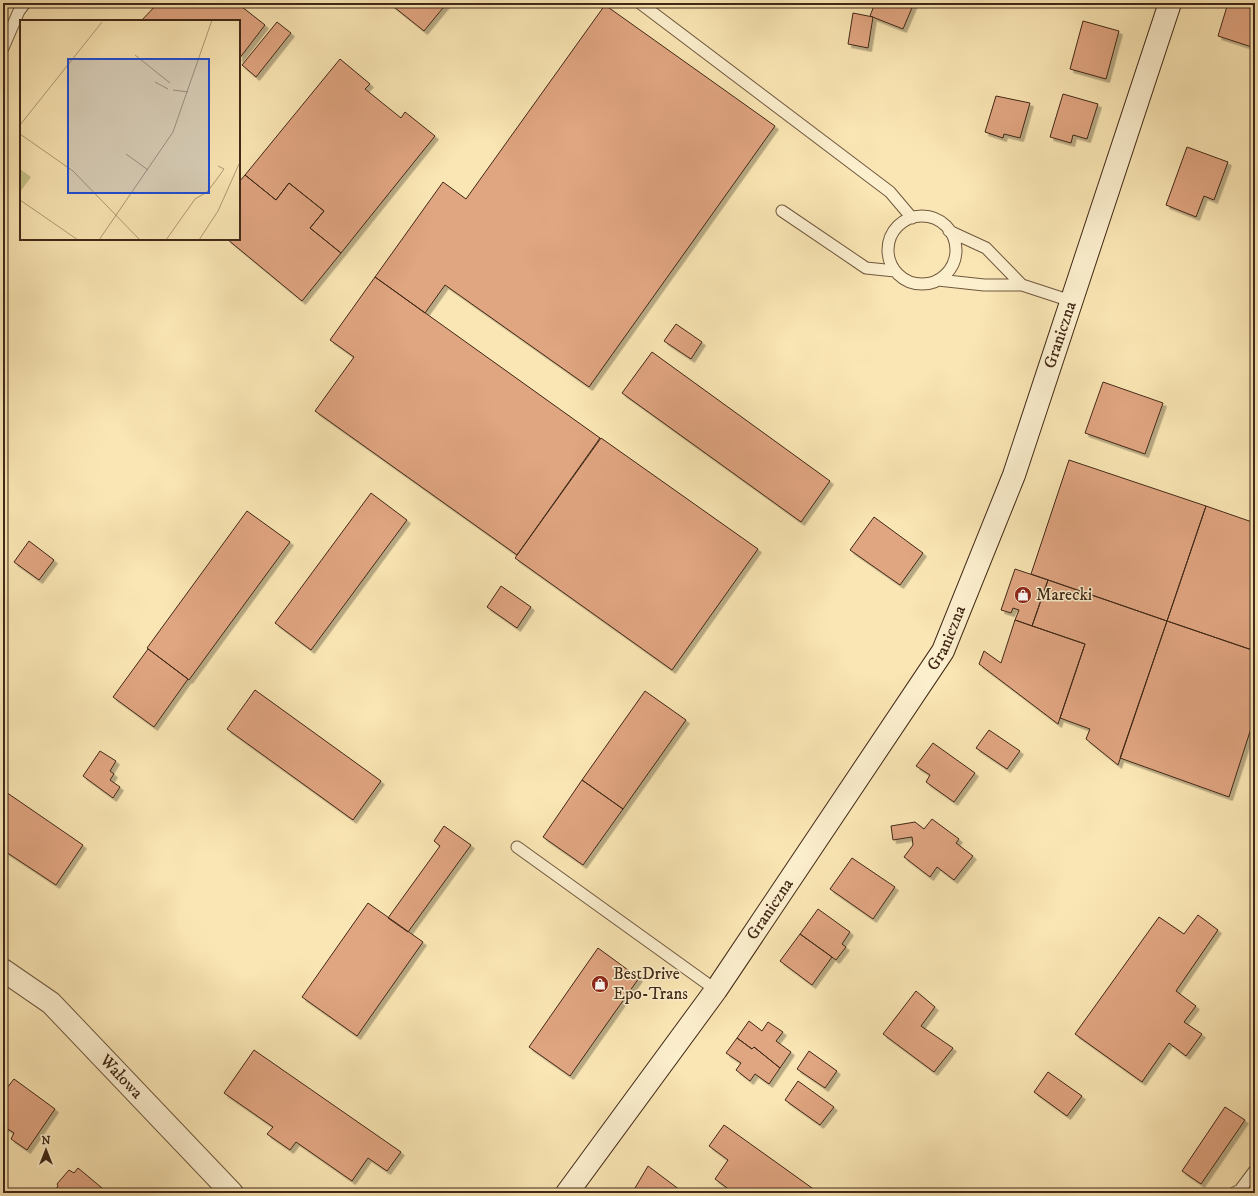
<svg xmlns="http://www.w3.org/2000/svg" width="1258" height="1196" font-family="'IM FELL DW Pica',serif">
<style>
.building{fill:#e0a581;stroke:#412816;filter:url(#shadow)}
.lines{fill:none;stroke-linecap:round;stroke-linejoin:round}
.lane-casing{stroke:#6f583e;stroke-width:13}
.street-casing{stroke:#6f583e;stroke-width:24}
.secondary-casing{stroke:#412816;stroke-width:24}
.lane{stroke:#fcefce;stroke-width:11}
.street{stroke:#fcefce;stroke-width:22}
.secondary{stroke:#fcefce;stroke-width:22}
.labels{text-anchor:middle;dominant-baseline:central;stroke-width:3;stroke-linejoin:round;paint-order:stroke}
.street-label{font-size:17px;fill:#412816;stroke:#fcefce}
.poi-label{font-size:17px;fill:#412816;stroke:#fcefce;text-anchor:start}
.inset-road{fill:none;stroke:#b09a75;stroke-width:1}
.view{fill:#1d4ed8;fill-opacity:0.15;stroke:#1d4ed8;stroke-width:2}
.inset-edge{fill:none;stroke:#412816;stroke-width:2}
</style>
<defs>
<filter id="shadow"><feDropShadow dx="3.5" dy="3.5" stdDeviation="0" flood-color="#0004"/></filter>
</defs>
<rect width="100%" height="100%" fill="#fae6b4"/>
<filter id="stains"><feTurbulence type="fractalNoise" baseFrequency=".005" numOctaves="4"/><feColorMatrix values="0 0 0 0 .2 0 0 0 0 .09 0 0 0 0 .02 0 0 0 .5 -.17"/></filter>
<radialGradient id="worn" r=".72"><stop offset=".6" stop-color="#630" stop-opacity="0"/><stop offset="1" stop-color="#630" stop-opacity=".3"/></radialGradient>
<path class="building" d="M158 3H237L265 25 239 59V21H141Z
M389 3H447L424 31Z
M875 3H914L903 29 870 16Z
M1228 3H1255V48L1218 36Z
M605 5 775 126 589 387 445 285 425 313 375 277 443 182 466 199Z
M853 13 873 17 868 48 848 44Z
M1083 21 1119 31 1106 79 1070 69Z
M277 22 291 33 256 77 242 65Z
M340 59 370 84 365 89 401 118 405 112 435 136 341 253 310 228 324 211 289 183 276 200 245 175Z
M1063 94 1098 104 1087 139 1073 135 1071 143 1050 137Z
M996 96 1030 103 1020 138 1004 134 1003 138 985 132Z
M1187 147 1228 162 1214 200 1204 196 1196 217 1166 205Z
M245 175 276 200 289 183 324 211 310 228 341 253 302 301 227 239H239V182Z
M375 277 600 438 517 555 315 411 354 357 330 340Z
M676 324 702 342 691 359 664 341Z
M652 352 830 481 801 522 622 393Z
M1103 382 1163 403 1145 454 1085 433Z
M601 438 758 549 672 670 515 558Z
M1069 460 1206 506 1167 621 1031 574Z
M371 493 407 520 311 650 275 623Z
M1206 506 1255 523V651L1167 621Z
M247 511 290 542 189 680 147 648Z
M874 517 923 553 900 585 850 550Z
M29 541 54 560 39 580 14 562Z
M1015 569 1048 580 1032 626 1015 620 1019 610 1013 608 1011 613 1001 610Z
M1048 580 1167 621 1118 765 1086 739 1090 729 1060 718 1085 644 1032 626Z
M501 586 531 607 517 628 487 607Z
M1015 620 1085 644 1058 724 979 664 984 651 1001 663Z
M1167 621 1255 651V716L1229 797 1120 758Z
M148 649 188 679 154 727 113 697Z
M255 690 381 781 353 820 227 729Z
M645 691 686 720 623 809 582 780Z
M989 730 1020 751 1007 769 976 748Z
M933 743 975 773 954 802 926 782 930 775 916 766Z
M100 751 116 761 110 771 114 774 110 780 120 787 113 798 83 776Z
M582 780 623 809 583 865 543 837Z
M3 790 83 845 56 885 3 850Z
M932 819 959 839 956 843 973 856 954 880 937 867 930 877 904 857 913 845 912 837 893 840 891 826 915 822 924 829Z
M444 826 471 845 408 932 388 918 440 846 434 841Z
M852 858 895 887 873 919 830 889Z
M368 903 423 942 357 1036 302 997Z
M818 909 850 932 842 944 846 947 836 960 800 934Z
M1198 915 1218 930 1176 991 1196 1006 1184 1022 1202 1034 1186 1056 1169 1043 1142 1082 1075 1034 1159 917 1184 934Z
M800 934 832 957 812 985 780 961Z
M598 948 639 978 570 1076 529 1047Z
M916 991 935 1007 921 1026 953 1048 934 1072 883 1034Z
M749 1021 762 1031 768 1022 783 1032 776 1041 791 1052 780 1068 754 1047 752 1049 737 1038Z
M737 1038 752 1049 754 1047 780 1068 769 1084 755 1074 750 1081 736 1070 741 1063 726 1053Z
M254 1050 401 1152 387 1171 368 1158 352 1181 296 1142 290 1150 267 1134 273 1127 224 1093Z
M809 1051 837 1071 825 1088 797 1069Z
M1048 1072 1082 1096 1067 1116 1034 1092Z
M14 1079 55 1109 27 1150 11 1139 14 1133 3 1126V1093Z
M798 1081 834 1107 820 1125 785 1100Z
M1225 1107 1245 1120 1201 1184 1182 1171Z
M724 1125 819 1193H734L715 1179 728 1160 709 1146Z
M648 1166 684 1193H632Z
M78 1168 108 1193H53L58 1186 57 1184 69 1170 74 1173Z"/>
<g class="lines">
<defs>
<path id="lane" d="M640 3 890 192 912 218
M3 48 19 11 25 3
M782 211 866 268 895 271
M888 250a34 34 0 1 1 68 0a34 34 0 1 1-68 0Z
M949 231 986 248 1022 285
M938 280 984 285H1022L1071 301
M517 847 716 990
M1234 1193 1240 1190 1255 1170"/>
<g id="street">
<path id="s1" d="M3 970 51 1003 232 1193"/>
</g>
<g id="secondary">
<path id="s2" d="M567 1193 716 990 943 651 1014 475 1170 3"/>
</g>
</defs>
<use href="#lane" class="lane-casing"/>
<use href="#street" class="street-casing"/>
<use href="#secondary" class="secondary-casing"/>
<use href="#lane" class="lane"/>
<use href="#street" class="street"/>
<use href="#secondary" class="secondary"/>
</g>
<defs>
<symbol id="shop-disc" viewBox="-11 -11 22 22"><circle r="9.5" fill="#8f2418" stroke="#fcefce"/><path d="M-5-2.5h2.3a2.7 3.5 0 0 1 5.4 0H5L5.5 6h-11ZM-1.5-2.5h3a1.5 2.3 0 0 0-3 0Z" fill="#fff"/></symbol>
</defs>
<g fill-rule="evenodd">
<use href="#shop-disc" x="1013" y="585" width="20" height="20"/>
<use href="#shop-disc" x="590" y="974" width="20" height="20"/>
</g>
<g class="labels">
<g class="street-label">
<text stroke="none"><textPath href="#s2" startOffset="997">Graniczna</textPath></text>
<text stroke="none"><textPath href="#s2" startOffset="673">Graniczna</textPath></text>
<text stroke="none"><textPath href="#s2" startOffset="349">Graniczna</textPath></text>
<text stroke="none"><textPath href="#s1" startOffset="160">Wałowa</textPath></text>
</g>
<g class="poi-label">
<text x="1036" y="595">Marecki</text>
<text x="613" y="974">BestDrive<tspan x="613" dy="20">Epo-Trans</tspan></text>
</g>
</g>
<g transform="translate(20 20)">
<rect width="220" height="220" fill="#fae6b4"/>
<path d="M0 149 11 157 0 172Z" fill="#c6c388"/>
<path class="inset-road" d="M115 35 150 63M135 62 148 69M153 70 168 72M0 105 82 2M0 114 53 151 120 220M106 134 128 150M0 180 58 220M79 220 153 112 192 0M146 220 175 179 187 172 197 159 204 149 198 146M179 220 198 191 219 144"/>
<path class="view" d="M48 39H189V173H48Z"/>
<rect width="220" height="220" class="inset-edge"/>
</g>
<rect width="1258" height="1196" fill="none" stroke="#fae6b4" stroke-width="16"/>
<rect x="4" y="4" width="1250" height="1188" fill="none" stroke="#412816" stroke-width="2"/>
<rect x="8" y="8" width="1242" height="1180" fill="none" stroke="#412816"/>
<g transform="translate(46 1150)" stroke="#fcefce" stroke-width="3" paint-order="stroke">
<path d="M0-3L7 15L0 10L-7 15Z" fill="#412816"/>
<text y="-6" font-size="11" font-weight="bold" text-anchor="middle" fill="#412816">N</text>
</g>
<rect width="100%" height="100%" filter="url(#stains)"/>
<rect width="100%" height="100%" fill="url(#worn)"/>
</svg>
